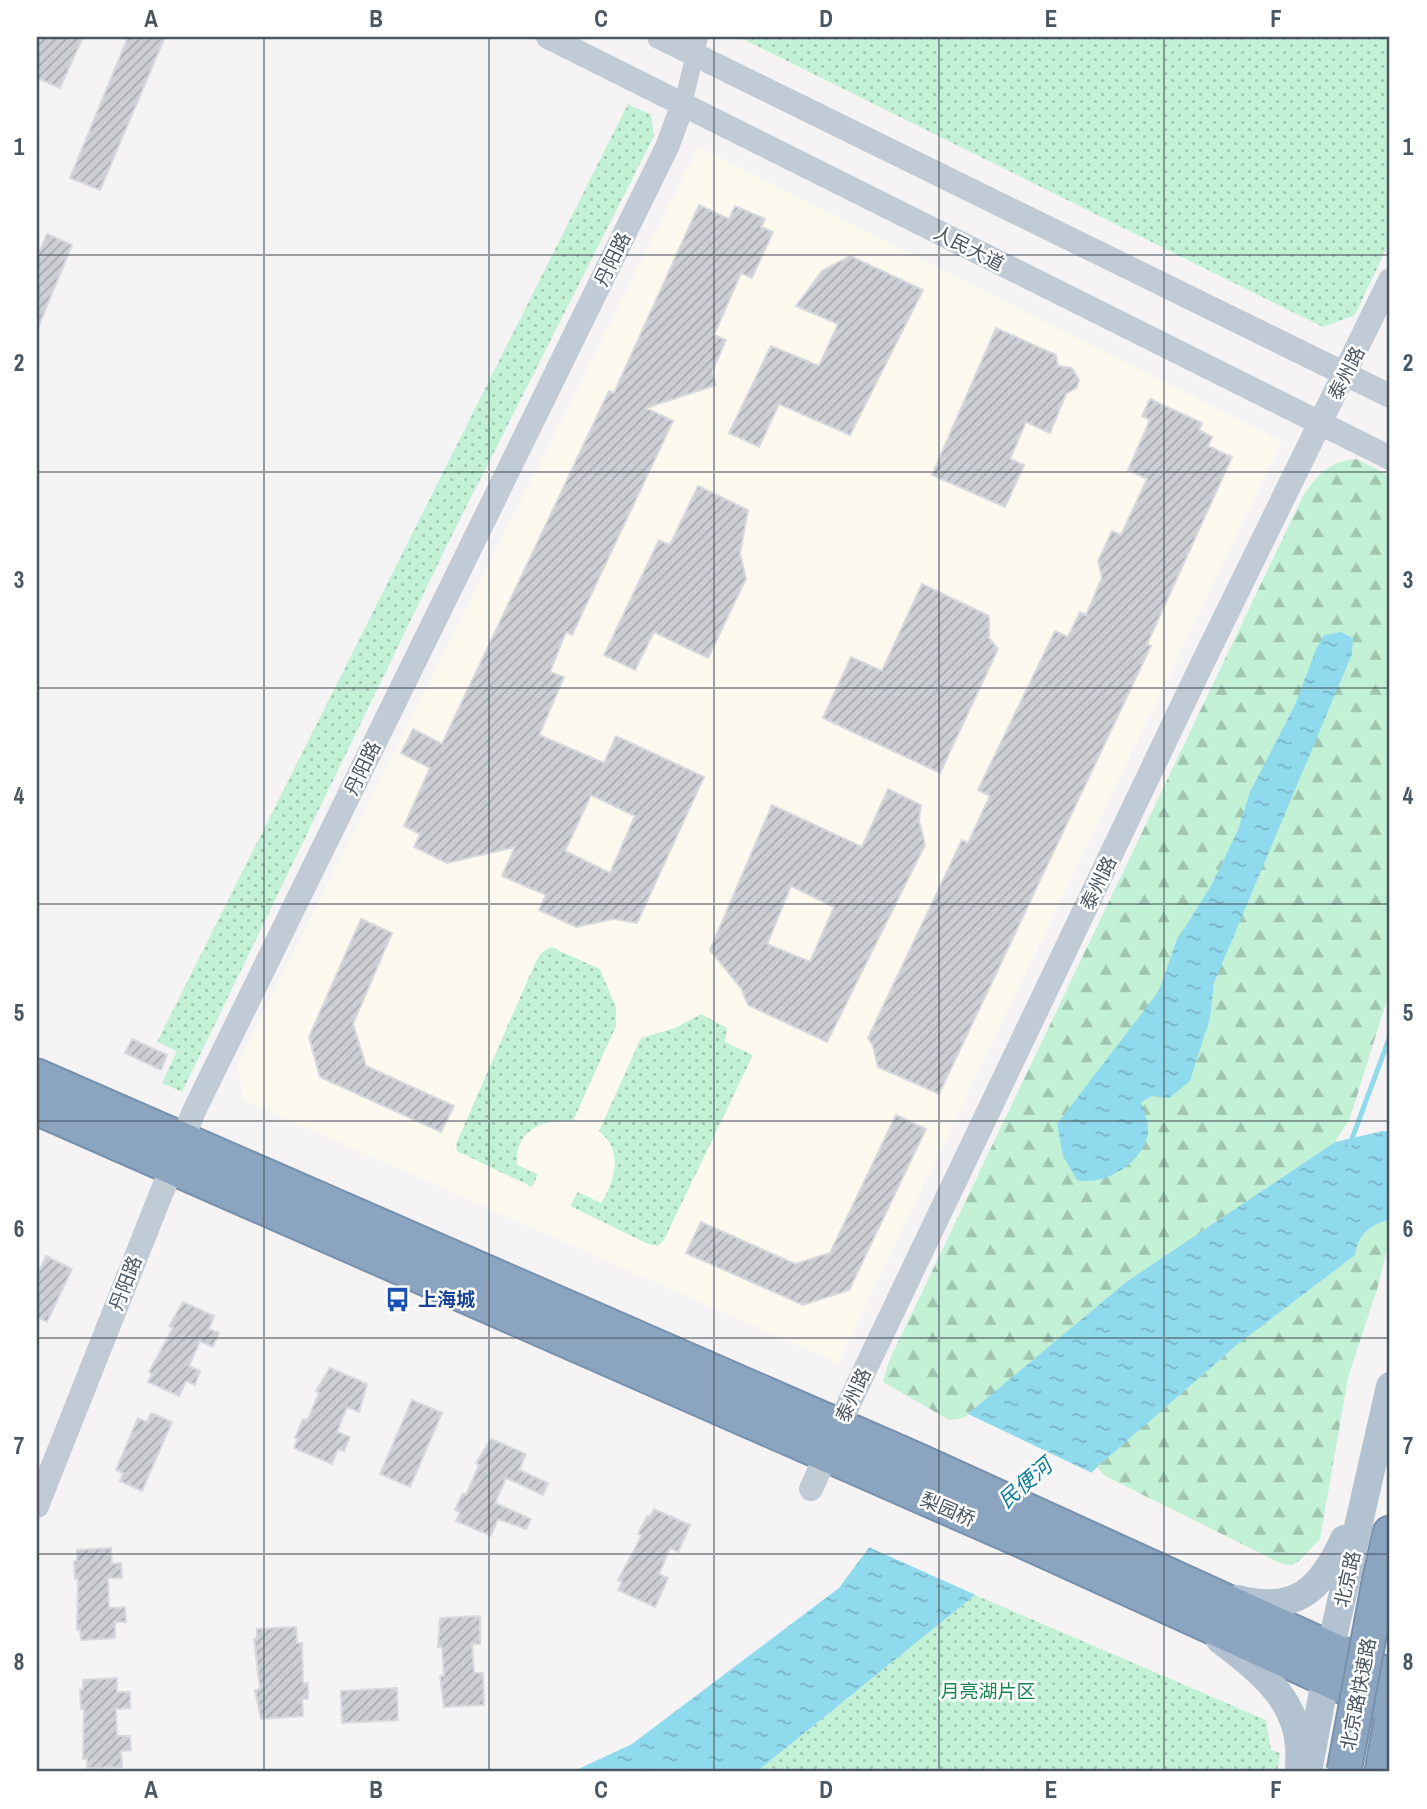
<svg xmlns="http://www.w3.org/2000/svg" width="1427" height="1809" font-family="'Archivo Narrow','Noto Sans SC',sans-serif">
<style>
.commercial{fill:#fdf9ef}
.grass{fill:url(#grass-dots)}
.forest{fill:url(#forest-firs)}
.water{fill:url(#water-ripples)}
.pier{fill:#f5f3f3}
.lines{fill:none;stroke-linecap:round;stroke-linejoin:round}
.stream{stroke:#90daee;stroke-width:5}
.building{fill:url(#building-hatch);stroke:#d7d9de;stroke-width:2;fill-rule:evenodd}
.highway-casing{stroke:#7690ad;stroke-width:37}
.street{stroke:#c1cad2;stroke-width:18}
.secondary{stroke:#c1cbd6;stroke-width:24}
.primary{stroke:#b3c2d1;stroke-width:28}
.highway{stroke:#8ba5c1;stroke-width:33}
.highway-bridge-casing{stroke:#7690ad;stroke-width:37;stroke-linecap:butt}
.highway-bridge{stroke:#8ba5c1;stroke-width:33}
.grid{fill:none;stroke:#4a5661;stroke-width:2;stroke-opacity:0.55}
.labels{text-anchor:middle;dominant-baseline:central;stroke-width:5;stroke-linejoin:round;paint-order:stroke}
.street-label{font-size:19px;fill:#4a5661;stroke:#fff}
.transit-label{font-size:19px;font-weight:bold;fill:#164399;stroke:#fff;text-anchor:start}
.park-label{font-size:19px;fill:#17864f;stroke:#fff}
.water-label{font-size:21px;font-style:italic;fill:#0c7c9b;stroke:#fff}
.neatline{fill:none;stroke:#4a5661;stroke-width:2.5}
.grid-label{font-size:23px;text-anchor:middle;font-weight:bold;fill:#4a5661}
</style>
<defs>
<pattern id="grass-dots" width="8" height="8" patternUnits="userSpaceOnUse" patternTransform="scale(1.75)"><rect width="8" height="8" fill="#c3f1d5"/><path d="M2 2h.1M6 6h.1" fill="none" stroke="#a0c6b0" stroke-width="1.8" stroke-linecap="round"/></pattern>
<pattern id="forest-firs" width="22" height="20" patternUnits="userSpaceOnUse" patternTransform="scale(1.75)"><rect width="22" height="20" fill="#c3f1d5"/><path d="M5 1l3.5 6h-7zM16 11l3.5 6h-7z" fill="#a0c6b0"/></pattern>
<pattern id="water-ripples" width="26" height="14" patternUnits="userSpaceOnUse" patternTransform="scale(1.75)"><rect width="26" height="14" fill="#90daee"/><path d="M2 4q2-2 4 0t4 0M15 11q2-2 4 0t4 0" fill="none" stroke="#78b4c4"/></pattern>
<pattern id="building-hatch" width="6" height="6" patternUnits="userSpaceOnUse" patternTransform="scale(1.75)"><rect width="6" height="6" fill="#cdcfd5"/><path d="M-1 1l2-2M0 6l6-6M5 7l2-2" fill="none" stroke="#a8abb0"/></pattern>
</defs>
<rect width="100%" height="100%" fill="#f5f3f3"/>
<path class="commercial" d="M698 147 1282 441 838 1363 244 1100 237 1065Z"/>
<path class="grass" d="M739 37H1390V241L1355 315 1323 327Z
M628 104 651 115 654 136 453 533 182 1092 162 1083 177 1051 157 1042Z
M551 947 600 969 616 1008V1026L573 1121C545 1118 514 1130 517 1165L538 1174 532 1187 457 1151 456 1144 536 961 542 952Z
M701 1014 727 1028 725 1042 753 1055 664 1240 658 1246 648 1244 570 1206 578 1192 601 1203C616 1179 623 1150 599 1131L641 1038 675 1028Z
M975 1595 1266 1720 1271 1750 1280 1753 1277 1772H756Z"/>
<path class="forest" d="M1356 459 1390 476V990L1350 1118 1335 1142 1126 1282 964 1418 949 1420 883 1382 889 1361 1303 496C1318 474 1328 462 1356 459Z
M1390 1219V1237L1378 1286 1348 1378 1320 1539 1299 1561 1292 1565 1282 1564 1105 1476 1097 1467 1238 1344 1354 1255C1358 1235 1370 1224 1390 1219Z"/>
<path class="water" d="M1341 632 1353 638 1352 654 1214 983 1210 1018 1190 1081 1169 1098 1152 1096 1141 1102C1146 1115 1151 1127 1146 1141 1137 1166 1102 1186 1077 1180L1063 1156 1057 1124 1159 991 1176 942 1212 884 1238 830 1250 792 1295 705 1316 649 1324 635Z
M1383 1131 1390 1132V1219C1370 1225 1358 1234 1355 1255L1238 1344 1097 1467 975 1595 756 1772H572L632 1744 839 1588 968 1414 1126 1282 1335 1142Z"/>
<path class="pier" d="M968 1414 1094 1474 978 1596 864 1545 944 1440Z"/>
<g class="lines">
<path class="stream" d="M1350 1144 1390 1036"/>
</g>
<path class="building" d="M40 37H83L60 88 37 78V44Z
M128 37H165L100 190 70 178Z
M699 205 729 219 735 206 765 219 761 227 773 232 752 278 741 273 714 335 726 340 712 372 716 385 646 408 673 421 572 635 566 632 550 672 564 677 539 735 604 763 616 736 704 777 637 923 613 919 576 927 539 910 546 895 502 876 515 847 447 863 414 847 420 834 404 826 430 768 401 753 413 729 442 744 609 391 614 393ZM591 795 635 816 610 873 565 851Z
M47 234 72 245 37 330V258Z
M850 256 923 290 850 435 779 404 759 447 729 433 771 346 819 366 838 324 796 306 822 271Z
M996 328 1056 355 1058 366 1072 368 1079 380 1077 387 1066 394 1050 433 1026 422 1010 459 1024 465 1005 507 932 475Z
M1150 399 1202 423 1199 430 1212 437 1208 446 1232 457 1147 644 1151 646 939 1094 878 1067 873 1046 868 1038 962 840 968 843 990 796 978 790 1055 631 1068 637 1080 612 1086 615 1102 578 1098 561 1112 531 1121 535 1147 479 1128 470 1150 420 1142 416Z
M698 486 748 510 740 553 746 579 708 658 654 632 635 670 604 655 659 540 670 545Z
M922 584 989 616V638L998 649 940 773 823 718 851 657 882 671Z
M888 789 921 805 919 820 925 845 827 1042 748 1005 741 988 710 950 772 805 862 847ZM791 886 834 907 810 962 767 944Z
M361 919 392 933 353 1024 366 1066 454 1106 441 1132 320 1077 309 1037Z
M132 1039 167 1055 161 1070 125 1053Z
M896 1115 926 1129 849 1290 803 1305 686 1253 701 1222 795 1264 830 1253Z
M46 1256 72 1269 47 1322 37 1317V1276Z
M183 1302 214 1316 209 1329 219 1333 213 1347 200 1341 189 1366 200 1371 195 1385 186 1381 179 1396 148 1382 152 1374 149 1372 173 1328 169 1326Z
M330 1368 367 1384 359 1412 347 1407 337 1432 350 1437 344 1451 338 1449 332 1464 294 1448 298 1439 295 1438 303 1419 307 1421 319 1393 316 1391Z
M412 1400 442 1413 410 1487 380 1474Z
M151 1413 172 1422 142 1491 120 1481 123 1473 116 1470 138 1418 147 1422Z
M491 1439 526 1454 519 1470 548 1483 543 1495 506 1478 495 1503 531 1519 526 1529 498 1519 491 1536 456 1521 460 1512 455 1510 463 1493 466 1495 479 1465 476 1463Z
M654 1509 690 1525 678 1552 670 1548 659 1574 668 1578 655 1607 618 1590 622 1582 618 1580 642 1535 638 1534 647 1516 650 1517Z
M111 1548 112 1564 121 1563 122 1578H108L109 1608 125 1607 126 1622H115V1638L81 1640 80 1630H77L78 1579H75L74 1561H77V1550Z
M480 1616V1644H472L474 1673H483L484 1705 444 1707 440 1676H444L442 1647H438L440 1618Z
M296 1627 297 1643H302L303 1683H308V1699H302L303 1716 261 1719 255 1690 260 1689 254 1639H257V1629Z
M117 1678V1692H130V1708L116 1709 117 1736H130L131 1750 121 1751 122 1767 87 1768V1759H83L84 1709H81L80 1690H83V1680Z
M397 1688 398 1720 342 1723 341 1691Z"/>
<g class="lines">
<defs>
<path id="highway" d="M37 1076 919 1461 1390 1676
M37 1108 1032 1545 1390 1708
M1380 1577 1390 1533
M1382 1772 1390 1726"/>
</defs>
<use href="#highway" class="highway-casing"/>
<path class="street" d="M683 104 699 37"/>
<path class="secondary" d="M548 37 1390 458
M659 37 1390 396
M811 1489 851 1399 1203 662 1390 280
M37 1506 194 1111 667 147 683 104"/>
<path class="primary" d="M1238 1599C1295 1614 1321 1590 1344 1539
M1220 1640C1263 1673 1304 1704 1299 1764
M1308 1772 1334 1633 1390 1386"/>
<use href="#highway" class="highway"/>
<defs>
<path id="highway-bridge" d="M1344 1771 1380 1577"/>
</defs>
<use href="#highway-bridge" class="highway-bridge-casing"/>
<use href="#highway-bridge" class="highway-bridge"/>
</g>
<path class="grid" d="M264 37V1772M489 37V1772M714 37V1772M939 37V1772M1164 37V1772M37 255H1390M37 472H1390M37 688H1390M37 904H1390M37 1121H1390M37 1338H1390M37 1554H1390"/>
<defs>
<symbol id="bus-bare" viewBox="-9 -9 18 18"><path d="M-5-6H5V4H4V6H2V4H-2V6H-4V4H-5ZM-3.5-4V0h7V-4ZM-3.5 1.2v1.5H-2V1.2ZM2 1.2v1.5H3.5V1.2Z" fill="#1a4fb4" stroke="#fff" stroke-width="2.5" paint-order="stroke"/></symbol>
</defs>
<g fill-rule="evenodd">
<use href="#bus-bare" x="380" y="1282" width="35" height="35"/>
</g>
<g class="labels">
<g class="street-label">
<text transform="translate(969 248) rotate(27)">人民大道</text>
<text transform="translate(612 259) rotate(-64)">丹阳路</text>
<text transform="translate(1346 373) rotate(-63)">泰州路</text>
<text transform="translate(362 768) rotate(-64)">丹阳路</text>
<text transform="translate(1098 883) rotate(-64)">泰州路</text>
<text transform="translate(125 1283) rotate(-69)">丹阳路</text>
<text transform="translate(853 1395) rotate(-65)">泰州路</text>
<text transform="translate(948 1509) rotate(23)">梨园桥</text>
<text transform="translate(1347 1579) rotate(-77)">北京路</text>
<text transform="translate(1358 1694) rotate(-79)">北京路快速路</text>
</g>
<g class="transit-label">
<text x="418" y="1299">上海城</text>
</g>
<g class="park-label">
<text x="988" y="1691">月亮湖片区</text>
</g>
<g class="water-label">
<text transform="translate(1025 1483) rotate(-41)">民便河</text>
</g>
</g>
<rect width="1427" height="1809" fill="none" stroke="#ffffff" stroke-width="77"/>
<rect x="38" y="38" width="1350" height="1732" class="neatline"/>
<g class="grid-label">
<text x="151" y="27">A</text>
<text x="376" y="27">B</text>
<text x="601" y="27">C</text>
<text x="826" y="27">D</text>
<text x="1051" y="27">E</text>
<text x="1276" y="27">F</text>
<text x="19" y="155">1</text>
<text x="1408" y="155">1</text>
<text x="19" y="371">2</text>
<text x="1408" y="371">2</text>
<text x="19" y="588">3</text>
<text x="1408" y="588">3</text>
<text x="19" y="804">4</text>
<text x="1408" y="804">4</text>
<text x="19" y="1021">5</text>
<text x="1408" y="1021">5</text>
<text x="19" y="1237">6</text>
<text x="1408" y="1237">6</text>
<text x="19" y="1454">7</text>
<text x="1408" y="1454">7</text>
<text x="19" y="1670">8</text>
<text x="1408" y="1670">8</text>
<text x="151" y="1798">A</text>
<text x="376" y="1798">B</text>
<text x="601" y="1798">C</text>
<text x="826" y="1798">D</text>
<text x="1051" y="1798">E</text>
<text x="1276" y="1798">F</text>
</g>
</svg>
